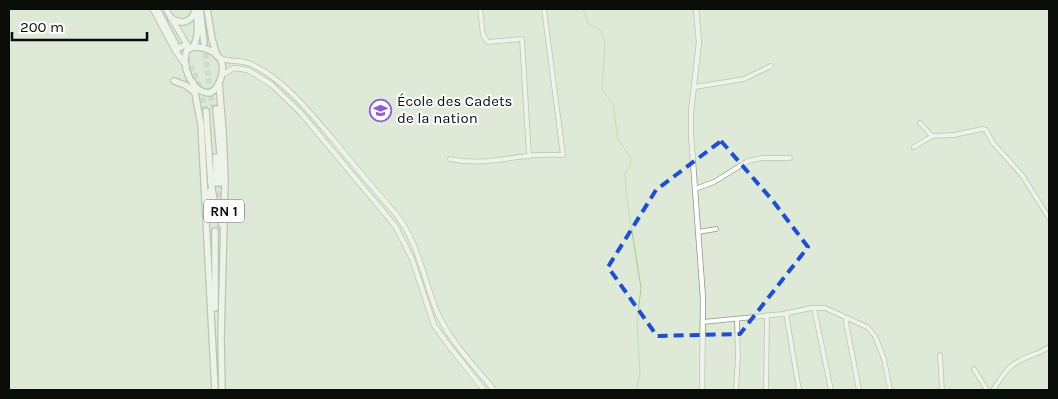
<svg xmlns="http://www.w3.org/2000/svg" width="1058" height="399" font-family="Karla,sans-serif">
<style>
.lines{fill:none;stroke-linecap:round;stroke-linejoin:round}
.stream{stroke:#a3ce87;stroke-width:1}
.primary-tunnel{stroke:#bec9b8;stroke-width:5.5;stroke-dasharray:5.5 3;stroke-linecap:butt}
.minor-casing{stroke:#8e9987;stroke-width:5.5}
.tertiary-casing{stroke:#8e9987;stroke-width:6}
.secondary-casing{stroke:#8e9987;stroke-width:7}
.primary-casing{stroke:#8e9987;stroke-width:8}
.minor{stroke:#fff;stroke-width:4}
.tertiary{stroke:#fff;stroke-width:4.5}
.secondary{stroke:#fff;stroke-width:5}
.primary{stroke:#fff;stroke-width:5.5}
.marked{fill:none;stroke:#1d4ed8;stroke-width:4;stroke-dasharray:10 6;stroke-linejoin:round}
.labels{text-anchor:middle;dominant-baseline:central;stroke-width:4;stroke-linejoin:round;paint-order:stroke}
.shield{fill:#fff;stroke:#535651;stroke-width:1}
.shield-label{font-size:14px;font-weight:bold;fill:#090d07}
.poi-label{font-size:15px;fill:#090d07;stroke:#fff;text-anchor:start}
</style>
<rect width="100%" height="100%" fill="#deead7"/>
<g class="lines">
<path class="stream" d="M583 9 588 23 600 30 605 42 602 89 613 105 618 139 630 157 631 163 625 174 626 193 641 288 637 321 640 374 636 390"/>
<path class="primary-tunnel" d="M179 43 196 76 206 111
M204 45 213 110
M219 231 220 183"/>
<defs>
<path id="minor" d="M480 9 483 35 488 42 522 39 529 156
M695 87 744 79 771 66
M920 123 932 136
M914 147 932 136 954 135 982 129 986 130 993 143 1022 175 1049 218
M450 159C478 165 499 159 527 156 539 154 551 155 563 155L544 9
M695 189 714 182 748 161 762 158H790
M698 232 716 229
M814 308 831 390
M786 313 799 390
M845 317 859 390
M703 322 783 314 811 308H825L867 327 875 336 884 359 890 390
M940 355 942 390
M974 369 987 390
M736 390 738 356 737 319
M766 390 767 315
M993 390C999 382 1004 371 1013 365 1024 356 1038 355 1049 347"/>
<path id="tertiary" d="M696 9 699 42 691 112V135L703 298 702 390
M220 58C230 63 242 59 253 65 287 82 312 115 336 143 355 167 375 190 395 213 419 243 423 278 437 312 450 341 474 366 494 390
M222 75 234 68 248 70 272 85 301 113 396 227 412 259 434 325 446 342 484 390"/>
<path id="secondary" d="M153 9 175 50 184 63
M166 9 189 48
M175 50 187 44"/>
<path id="primary" d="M157 9 176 45
M200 9 204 43
M207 9 212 39 217 56
M171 18C180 25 191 23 195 11
M193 47C200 35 197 22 196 9
M197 47C205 48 214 51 219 57 227 67 220 88 210 93 192 93 180 65 187 50L193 47Z
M174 81 185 85 196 93
M193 82 201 125 215 390
M219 83 223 132 225 180 221 338 222 390
M216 109 220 153V183
M206 111 211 183 214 200 222 225
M216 183V157
M210 212V191
M215 308V231"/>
</defs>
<use href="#minor" class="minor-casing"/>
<use href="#tertiary" class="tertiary-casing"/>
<use href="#secondary" class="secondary-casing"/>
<use href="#primary" class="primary-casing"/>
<use href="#minor" class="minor"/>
<use href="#tertiary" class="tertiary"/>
<use href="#secondary" class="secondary"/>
<use href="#primary" class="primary"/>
</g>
<path d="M0 0H1058V399H0ZM721 141 773 201 808 247 740 334 657 336 608 267 656 190Z" fill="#deead7" fill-opacity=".55" fill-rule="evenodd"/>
<path class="marked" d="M721 141 773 201 808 247 740 334 657 336 608 267 656 190Z"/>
<defs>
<symbol id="school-ring" viewBox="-11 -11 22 22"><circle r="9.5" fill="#fff" stroke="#915cd5" stroke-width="1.5"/><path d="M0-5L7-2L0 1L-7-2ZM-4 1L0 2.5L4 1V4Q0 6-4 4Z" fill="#915cd5"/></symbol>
</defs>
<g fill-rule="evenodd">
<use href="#school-ring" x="368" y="98" width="25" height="25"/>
</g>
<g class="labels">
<rect class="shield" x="204" y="199.5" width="40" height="23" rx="4"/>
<g class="shield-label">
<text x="224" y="211">RN 1</text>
</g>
<g class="poi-label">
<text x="397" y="101">École des Cadets<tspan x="397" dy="17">de la nation</tspan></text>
</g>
</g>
<rect width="1058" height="399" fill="none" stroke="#090d07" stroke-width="20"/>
<path d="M12 32v8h135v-8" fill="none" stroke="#090d07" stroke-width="2.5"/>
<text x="20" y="32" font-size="15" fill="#090d07" stroke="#ffffff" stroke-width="4" paint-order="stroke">200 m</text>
</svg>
